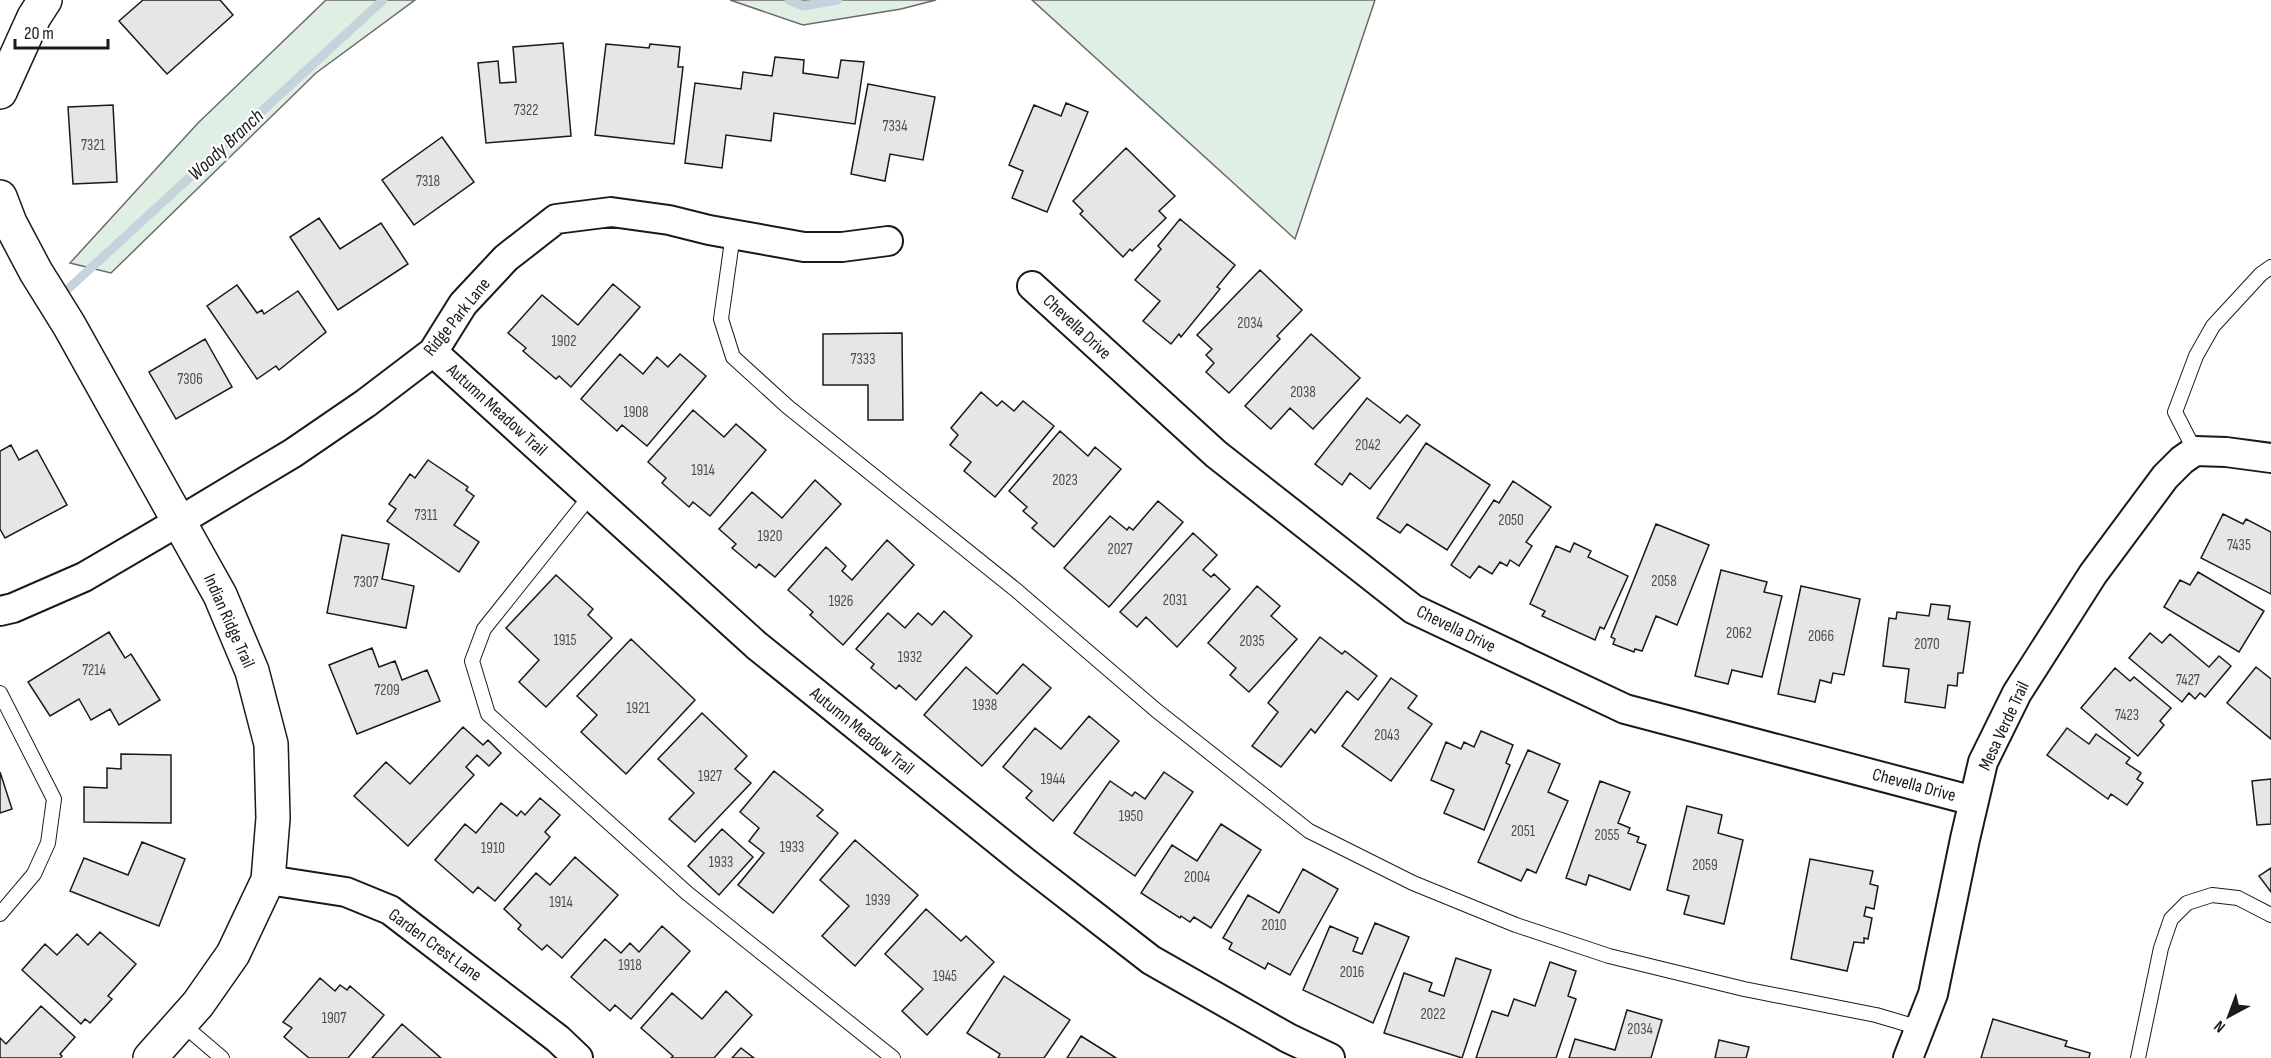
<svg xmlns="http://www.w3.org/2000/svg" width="2271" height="1058" font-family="'Sofia Sans Condensed',sans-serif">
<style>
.green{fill:#e0efe3;stroke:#6a6a6a;stroke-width:1.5}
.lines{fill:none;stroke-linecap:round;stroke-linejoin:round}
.stream{stroke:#c6d2dc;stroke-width:9}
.building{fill:#e6e6e6;stroke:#1a1a1a;stroke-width:1.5}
.service-casing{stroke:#1a1a1a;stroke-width:16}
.minor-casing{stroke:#1a1a1a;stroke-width:32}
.tertiary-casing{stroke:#1a1a1a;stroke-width:36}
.service{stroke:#fff;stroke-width:14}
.minor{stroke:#fff;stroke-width:28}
.tertiary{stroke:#fff;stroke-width:33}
.labels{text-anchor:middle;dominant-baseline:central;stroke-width:4.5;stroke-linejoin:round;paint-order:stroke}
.number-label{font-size:15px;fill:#4d4d4d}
.street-label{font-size:18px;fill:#1a1a1a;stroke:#fff}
.water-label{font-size:20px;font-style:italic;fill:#1a1a1a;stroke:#fff}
</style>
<rect width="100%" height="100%" fill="#fff"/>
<path class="green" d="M326 0H415L316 73 111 273 70 263 198 123Z
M730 0H936L901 9 803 25Z
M1032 0H1375L1295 239Z"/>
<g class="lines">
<path class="stream" d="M789 0 803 6 838 0
M68 289 383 0"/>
</g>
<path class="building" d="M143 0H220L233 15 167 74 119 21Z
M563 43 571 136 486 143 478 63 498 61 500 83 516 82 513 47Z
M606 44 649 48 650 44 680 47 678 67H683L674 144 595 135Z
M775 57 804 60 803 73 838 78 841 60 864 62 855 124 774 113 771 141 726 135 722 168 685 163 695 83 741 89 743 72 772 76Z
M868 84 935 97 923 160 890 154 885 181 851 174Z
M1066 103 1088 112 1047 212 1012 198 1023 171 1009 165 1034 105 1061 116Z
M113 105 117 182 73 184 68 107Z
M442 137 474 182 414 225 382 180Z
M1126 148 1175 196 1159 211 1166 218 1132 251 1130 249 1123 257 1080 214 1083 211 1073 201Z
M319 218 340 249 381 223 408 264 338 310 290 237Z
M1180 219 1235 265 1217 287 1220 289 1181 337 1179 334 1171 344 1143 321 1160 301 1135 280 1161 249 1158 246Z
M1260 270 1302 310 1277 336 1280 339 1229 393 1206 372 1214 363 1206 355 1212 349 1197 335Z
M613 284 640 307 571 387 559 376 556 379 523 351 526 348 508 333 542 295 578 325Z
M237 285 257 313 262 310 264 314 298 291 326 332 279 370 276 366 257 379 207 306Z
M902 333 903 420H868V385H823V334Z
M1311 334 1360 378 1313 429 1290 408 1271 429 1245 406Z
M205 339 232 387 176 419 149 372Z
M620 354 643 374 657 357 668 367 680 354 706 376 647 446 622 425 617 431 581 399Z
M981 392 997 406 1002 401 1014 411 1023 401 1054 426 995 497 964 471 971 462 950 445 958 435 951 428Z
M1367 398 1400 423 1407 415 1420 425 1370 489 1350 473 1342 485 1315 464Z
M693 410 724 437 736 424 766 450 710 516 693 502 689 507 662 483 666 478 648 462Z
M1060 431 1088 456 1095 447 1121 469 1054 547 1032 528 1037 523 1023 511 1027 507 1009 491Z
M1426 443 1490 485 1447 550 1407 524 1400 533 1377 518Z
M11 445 19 460 37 450 67 505 5 538 0 529V451Z
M428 460 468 487 466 490 474 496 454 525 479 542 459 572 387 521 396 509 389 504 410 474 415 478Z
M815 480 841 504 775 577 759 564 756 568 732 548 736 544 719 529 752 492 782 518Z
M1513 481 1551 507 1526 542 1532 546 1519 566 1510 560 1507 566 1500 562 1492 574 1479 566 1470 578 1451 565 1494 500 1499 503Z
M1158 501 1183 522 1109 607 1064 568 1110 516 1127 530 1129 527 1133 530Z
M2223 514 2243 524 2246 519 2271 532V594L2201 558Z
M1656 524 1709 545 1677 625 1656 616 1642 651 1635 649 1634 652 1613 644 1615 639 1611 637Z
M1193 533 1217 555 1203 570 1211 577 1214 574 1230 589 1177 647 1146 617 1137 627 1120 612Z
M342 535 389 544 382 579 414 586 406 628 327 613Z
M887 540 914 565 843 645 810 615 813 612 788 590 826 547 846 566 842 571 852 580Z
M1574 543 1591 551 1588 557 1628 576 1604 629 1600 627 1595 640 1542 616 1545 611 1530 604 1556 546 1570 552Z
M1721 570 1767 582 1764 592 1782 596 1762 677 1732 670 1728 684 1695 676Z
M2198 572 2264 611 2239 652 2164 607 2180 580 2190 585Z
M556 575 593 609 588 615 612 638 546 707 519 682 539 660 506 628Z
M1257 586 1280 606 1271 616 1297 639 1249 692 1230 675 1236 668 1208 643Z
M1801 586 1860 599 1844 675 1833 673 1831 683 1820 680 1815 702 1778 694Z
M1931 604 1950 606 1948 619 1970 622 1963 673H1958L1957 686 1948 685 1945 708 1905 702 1909 669 1883 666 1889 618 1896 619 1897 612 1929 616Z
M944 611 972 636 916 700 899 685 896 689 871 668 874 664 856 649 888 613 905 628 918 613 932 625Z
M109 632 125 658 131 654 160 700 119 725 110 709 91 720 79 699 50 716 28 682Z
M2150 633 2162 643 2170 634 2209 667 2219 656 2231 666 2205 697 2200 693 2195 699 2189 693 2182 702 2129 658Z
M1320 637 1342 654 1345 651 1377 676 1358 700 1347 691 1315 733 1311 729 1281 767 1252 746 1278 712 1268 703Z
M631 639 695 700 626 774 581 732 597 715 577 696Z
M372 648 379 667 395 661 402 680 427 670 440 701 357 734 329 665Z
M1023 664 1051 688 982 766 924 715 966 667 997 694Z
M2256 667 2271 679V739L2227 703Z
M2115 668 2130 681 2134 677 2171 708 2160 721 2164 725 2138 756 2081 708Z
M1391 678 1417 696 1408 708 1432 724 1391 781 1342 746Z
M702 713 747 756 735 769 751 783 695 842 669 819 694 793 658 759Z
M1089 716 1119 741 1053 821 1026 798 1032 791 1003 767 1035 728 1061 749Z
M463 727 483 745 488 740 501 753 489 766 477 755 466 767 474 775 408 846 354 796 386 762 410 784Z
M2067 728 2089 744 2096 734 2130 758 2126 763 2141 773 2137 779 2143 783 2127 805 2111 794 2108 799 2047 755Z
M1481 731 1513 745 1506 763 1510 765 1484 830 1444 813 1454 790 1431 780 1446 742 1461 749 1464 742 1474 747Z
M1528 750 1560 764 1548 792 1568 801 1536 873 1527 869 1521 881 1478 862Z
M121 754 171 755V823L84 822V787L107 788V768L121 769Z
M774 771 823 810 817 816 838 833 773 913 738 885 764 853 749 841 759 828 740 812Z
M0 772 12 809 0 813Z
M1164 772 1193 792 1135 876 1074 833 1110 781 1132 796 1135 792 1145 799Z
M2271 779V824L2257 825 2252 781Z
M1600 781 1630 792 1618 823 1630 828 1628 833 1639 837 1637 842 1646 845 1630 890 1589 875 1586 885 1566 878Z
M540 798 560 815 545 832 550 837 495 901 478 887 473 893 435 860 465 824 476 833 501 803 517 816 521 811 525 815Z
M1687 806 1722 815 1718 833 1743 840 1724 924 1684 914 1689 896 1667 890Z
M1221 824 1261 850 1211 928 1194 917 1190 922 1181 916 1180 918 1141 893 1172 845 1197 861Z
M722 829 753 857 719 895 688 866Z
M855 840 918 895 855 966 822 936 849 906 820 880Z
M142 842 185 859 159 926 70 891 84 858 128 875Z
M575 857 618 895 562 958 547 945 542 950 518 929 521 925 504 909 536 873 550 885Z
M1810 859 1873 871 1870 884 1878 886 1874 909 1866 907 1864 916 1872 918 1868 939 1864 938V943L1854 942 1847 971 1791 959Z
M2271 868V892L2259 876Z
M1303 869 1338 889 1290 975 1268 963 1265 969 1229 949 1232 943 1223 938 1248 895 1279 913Z
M926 909 961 941 966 936 994 962 927 1035 902 1011 923 989 885 954Z
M1375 923 1409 937 1373 1023 1303 990 1330 926 1358 938 1353 951 1362 954Z
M662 926 690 951 631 1019 615 1005 610 1011 571 977 605 939 621 953 630 943 639 952Z
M100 932 136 964 108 996 112 999 90 1023 85 1019 81 1024 22 970 45 944 57 955 77 934 88 945Z
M1456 958 1491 970 1462 1058 1384 1033 1404 973 1432 983 1429 991 1444 996Z
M1550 962 1576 971 1568 996 1576 999 1556 1058H1476L1492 1011 1508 1016 1514 999 1535 1006Z
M1004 976 1070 1020 1044 1058H998L1000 1054 967 1033Z
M320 978 335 991 340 985 347 990 350 986 384 1015 348 1058H309L284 1037 292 1028 283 1022Z
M726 991 752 1015 714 1058H671L673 1056 641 1028 672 993 702 1019Z
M41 1006 75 1037 60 1054 62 1056 60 1058H0V1038L6 1044Z
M1627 1010 1662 1020 1651 1058H1569L1575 1039 1615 1050Z
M1993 1019 2067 1041 2065 1046 2090 1053 2089 1058H1981Z
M402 1024 441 1058H372Z
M1081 1036 1113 1056 1116 1058H1067Z
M1719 1040 1749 1047 1746 1058H1715Z
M741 1048 754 1058H732Z"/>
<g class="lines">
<defs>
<path id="service" d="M733 234 721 319 733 357 788 407 1016 590 1157 711 1309 831 1413 883 1516 925 1609 956 1744 989 1876 1015 1920 1028
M2195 451 2175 412 2196 356 2213 326 2261 274 2271 267
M591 495 484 629 472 661 488 714 687 893 893 1058
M0 693 54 799 48 843 34 874 0 914
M181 1023 222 1058
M2138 1058 2161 948 2171 919 2187 903 2212 895 2238 898 2271 915"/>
<path id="minor" d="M1032 286 1216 454 1413 609 1625 709 1974 801
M433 352 756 645 1026 863 1151 960 1288 1038 1330 1058
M0 611 13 608 84 577 178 522 293 453 366 403 433 352 463 304 506 258 556 219 611 212 669 220 709 230 804 247H842L888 241
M268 880 346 892 390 910 558 1039 578 1058
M1908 1058 1933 994 1965 839 1983 762 2017 693 2093 574 2165 477 2182 460 2195 451 2226 452 2271 458"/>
<path id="tertiary" d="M0 92 34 17 45 0
M0 197 10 223 36 272 69 325 220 595 252 671 271 744 273 818 268 880 233 954 198 1004 150 1058"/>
</defs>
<use href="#service" class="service-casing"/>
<use href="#minor" class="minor-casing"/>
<use href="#tertiary" class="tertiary-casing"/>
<use href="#service" class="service"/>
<use href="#minor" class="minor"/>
<use href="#tertiary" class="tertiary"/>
</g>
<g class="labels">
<g class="number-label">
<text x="526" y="110">7322</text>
<text x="895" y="126">7334</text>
<text x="93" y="145">7321</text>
<text x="428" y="181">7318</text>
<text x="1250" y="323">2034</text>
<text x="564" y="341">1902</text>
<text x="863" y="359">7333</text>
<text x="190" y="379">7306</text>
<text x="1303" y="392">2038</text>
<text x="636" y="412">1908</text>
<text x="1368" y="445">2042</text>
<text x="703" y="470">1914</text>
<text x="1065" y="480">2023</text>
<text x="426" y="515">7311</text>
<text x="1511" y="520">2050</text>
<text x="770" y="536">1920</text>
<text x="2239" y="545">7435</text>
<text x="1120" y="549">2027</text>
<text x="1664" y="581">2058</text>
<text x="366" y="582">7307</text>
<text x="1175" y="600">2031</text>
<text x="841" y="601">1926</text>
<text x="1739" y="633">2062</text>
<text x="1821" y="636">2066</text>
<text x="565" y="640">1915</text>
<text x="1252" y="641">2035</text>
<text x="1927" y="644">2070</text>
<text x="910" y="657">1932</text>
<text x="94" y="670">7214</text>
<text x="2188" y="680">7427</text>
<text x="387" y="690">7209</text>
<text x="985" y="705">1938</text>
<text x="638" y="708">1921</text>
<text x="2127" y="715">7423</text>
<text x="1387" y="735">2043</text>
<text x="710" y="776">1927</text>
<text x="1053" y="779">1944</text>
<text x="1131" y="816">1950</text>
<text x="1523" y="831">2051</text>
<text x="1607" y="835">2055</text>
<text x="792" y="847">1933</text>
<text x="493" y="848">1910</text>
<text x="721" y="862">1933</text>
<text x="1705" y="865">2059</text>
<text x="1197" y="877">2004</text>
<text x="878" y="900">1939</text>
<text x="561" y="902">1914</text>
<text x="1274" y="925">2010</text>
<text x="630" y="965">1918</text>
<text x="1352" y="972">2016</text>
<text x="945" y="976">1945</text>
<text x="1433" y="1014">2022</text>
<text x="334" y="1018">1907</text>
<text x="1640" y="1029">2034</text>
</g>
<g class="street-label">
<text transform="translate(457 317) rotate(-51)">Ridge Park Lane</text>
<text transform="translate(1077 327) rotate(43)">Chevella Drive</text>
<text transform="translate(497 410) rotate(42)">Autumn Meadow Trail</text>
<text transform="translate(229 621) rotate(66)">Indian Ridge Trail</text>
<text transform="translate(1456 629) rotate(26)">Chevella Drive</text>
<text transform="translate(2004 726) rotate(-65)">Mesa Verde Trail</text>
<text transform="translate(862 731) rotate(39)">Autumn Meadow Trail</text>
<text transform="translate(1914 785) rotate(15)">Chevella Drive</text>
<text transform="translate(435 945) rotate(36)">Garden Crest Lane</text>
</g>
<g class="water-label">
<text transform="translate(226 145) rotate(-43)">Woody Branch</text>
</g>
</g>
<g transform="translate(2229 1016) rotate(221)" stroke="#ffffff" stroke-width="4.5" paint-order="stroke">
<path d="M0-4.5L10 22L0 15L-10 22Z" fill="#1a1a1a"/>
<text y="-9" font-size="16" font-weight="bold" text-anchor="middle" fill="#1a1a1a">N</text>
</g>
<path d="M15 39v9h93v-9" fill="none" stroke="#1a1a1a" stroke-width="3"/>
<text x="24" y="39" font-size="18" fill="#1a1a1a" stroke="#ffffff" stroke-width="4.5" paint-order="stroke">20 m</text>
</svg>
